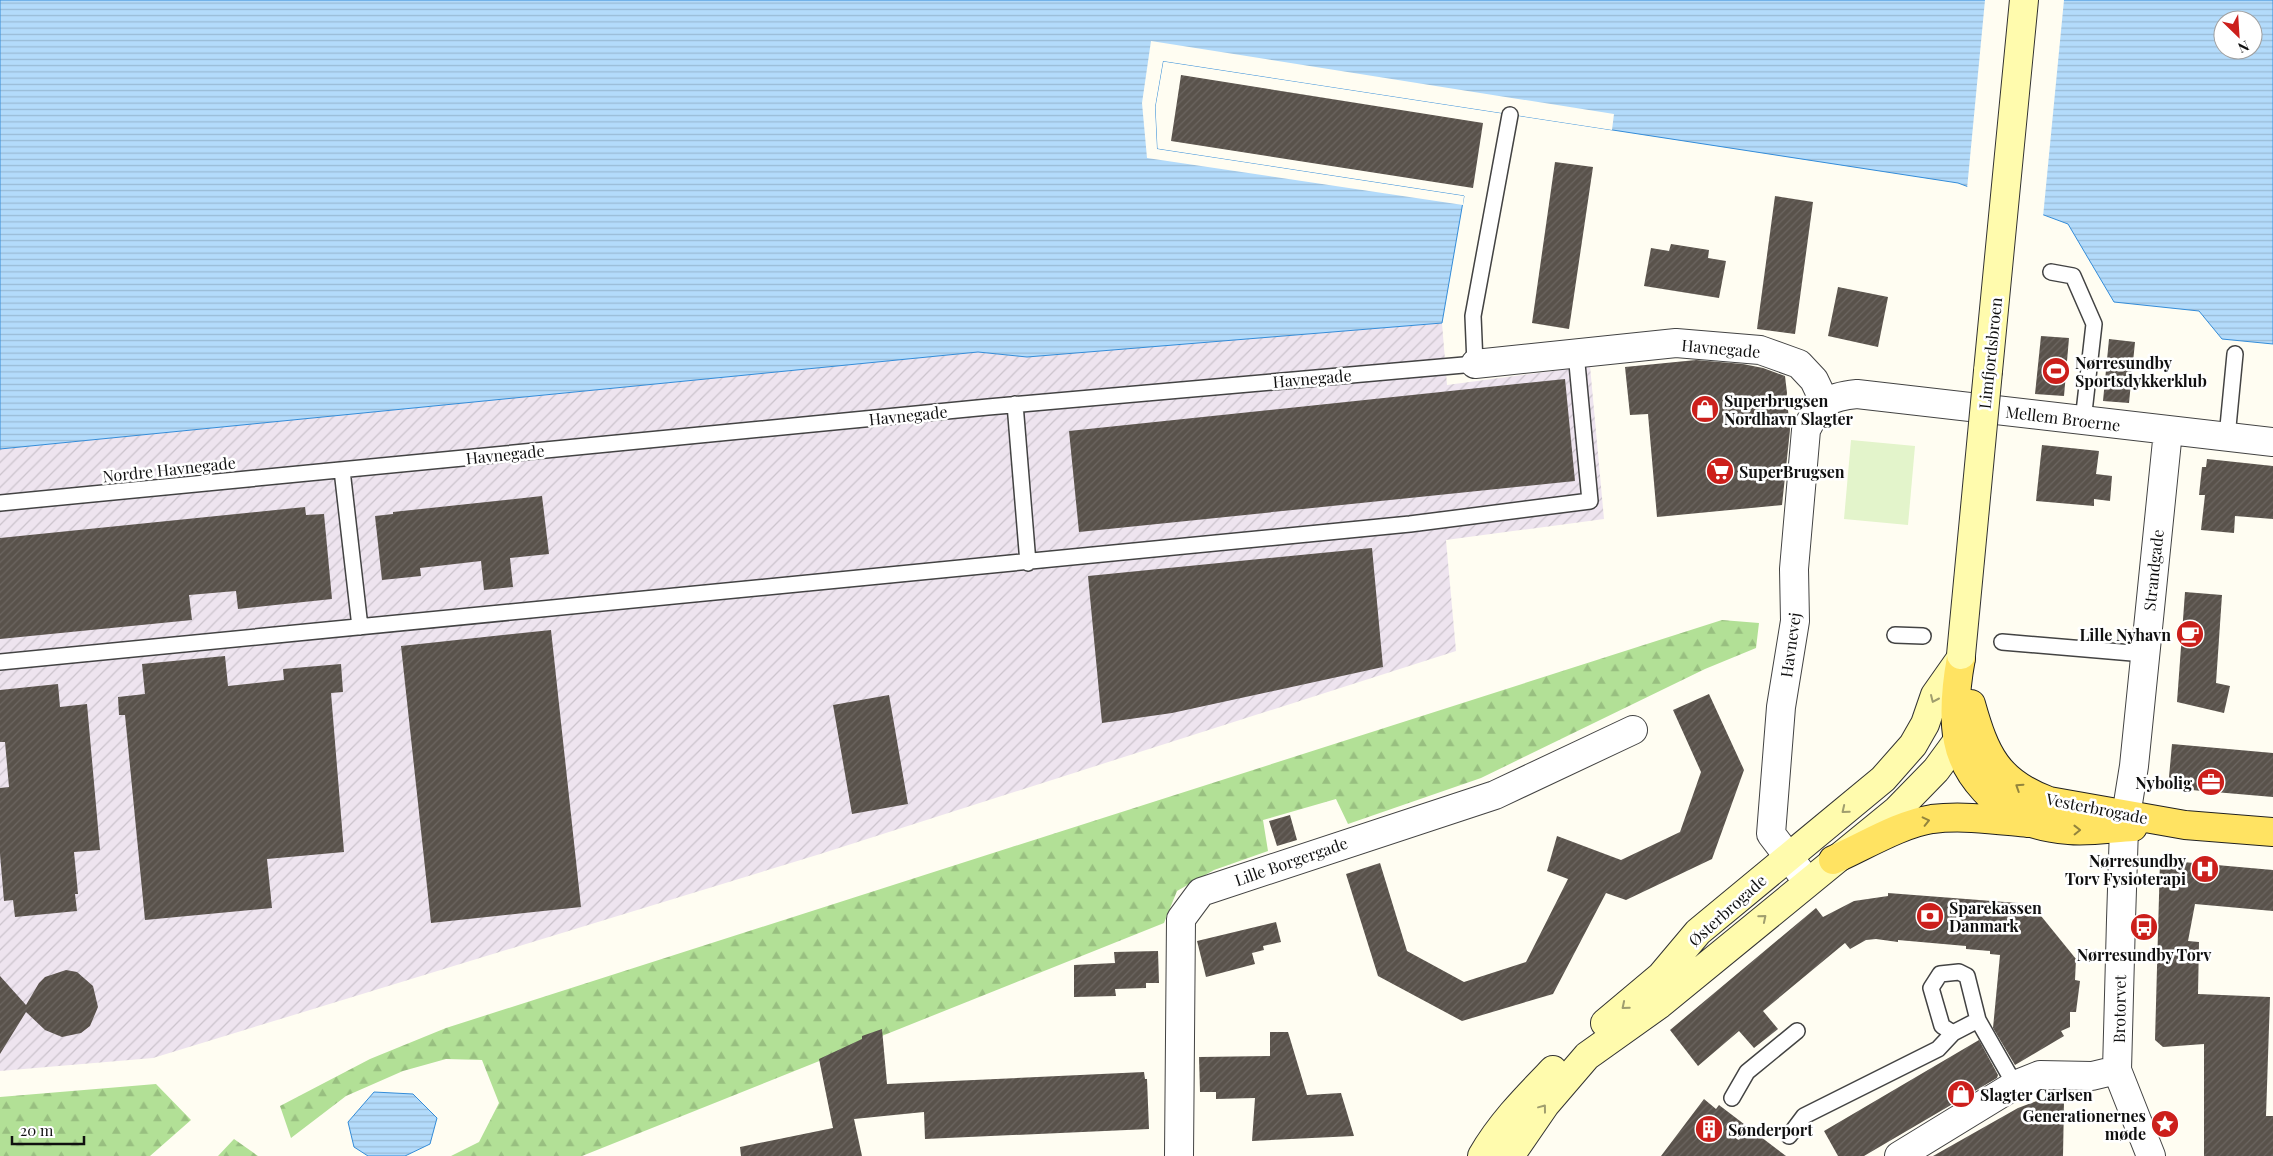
<svg xmlns="http://www.w3.org/2000/svg" width="2273" height="1156" font-family="'Playfair Display',serif">
<style>
.industrial{fill:url(#industrial-furrows)}
.forest{fill:url(#forest-firs)}
.pitch{fill:#e3f4cb}
.water{fill:url(#water-rules);stroke:#348cd8;fill-rule:evenodd}
.pier{fill:#fffdf2}
.building{fill:url(#building-hatch)}
.lines{fill:none;stroke-linecap:round;stroke-linejoin:round}
.service-casing{stroke:#434343;stroke-width:18}
.minor-casing{stroke:#434343;stroke-width:30}
.secondary-casing{stroke:#323232;stroke-width:30}
.primary-casing{stroke:#212121;stroke-width:30}
.service{stroke:#fff;stroke-width:15}
.minor{stroke:#fff;stroke-width:28}
.secondary{stroke:#fffbad;stroke-width:28}
.primary{stroke:#ffe362;stroke-width:28}
.secondary-bridge-casing{stroke:#323232;stroke-width:30;stroke-linecap:butt}
.secondary-bridge{stroke:#fffbad;stroke-width:28}
.oneway{stroke:#9f9d6e}
.oneway2{stroke:#93843d}
.labels{text-anchor:middle;dominant-baseline:central;stroke-width:5;stroke-linejoin:round;paint-order:stroke}
.street-label{font-size:16px;fill:#101010;stroke:#fff}
.poi-label{font-size:16px;font-weight:bold;fill:#101010;stroke:#fff;text-anchor:start}
</style>
<defs>
<pattern id="industrial-furrows" width="10" height="10" patternUnits="userSpaceOnUse" patternTransform="scale(1.25)"><rect width="10" height="10" fill="#eee4ef"/><path d="M-1 1l2-2M0 10L10 0M9 11l2-2" fill="none" stroke="#cbc3cc"/></pattern>
<pattern id="forest-firs" width="22" height="20" patternUnits="userSpaceOnUse" patternTransform="scale(1.25)"><rect width="22" height="20" fill="#b2e096"/><path d="M5 1l3.5 6h-7zM16 11l3.5 6h-7z" fill="#98bf80"/></pattern>
<pattern id="water-rules" width="6" height="5" patternUnits="userSpaceOnUse" patternTransform="scale(1.25)"><rect width="6" height="5" fill="#b3dbfb"/><path d="M0 2.5h6" fill="none" stroke="#99bbd6"/></pattern>
<pattern id="building-hatch" width="6" height="6" patternUnits="userSpaceOnUse" patternTransform="scale(1.25)"><rect width="6" height="6" fill="#59524b"/><path d="M-1 1l2-2M0 6l6-6M5 7l2-2" fill="none" stroke="#6c6661"/></pattern>
</defs>
<rect width="100%" height="100%" fill="#fffdf2"/>
<path class="industrial" d="M1442 323 1447 385 1590 366 1604 519 1446 540 1456 651 817 855 153 1058 0 1071V449L978 352 1027 357Z"/>
<path class="forest" d="M1722 620 1759 623 1756 648 1705 669 1481 778 1348 824 1336 799 1263 820 1268 851 1214 870 1177 891 1164 923 582 1156H451L479 1142 499 1103 482 1060 446 1059 403 1071 346 1096 291 1138 280 1106 370 1059 446 1028Z
M156 1084 191 1120 150 1156H0V1097Z
M234 1139 258 1156H218Z"/>
<path class="pitch" d="M1851 440 1915 446 1908 525 1844 519Z"/>
<path class="water" d="M0 0H2273V344L2222 339 2199 311 2114 302 2068 224 1958 183 1163 61 1155 107 1157 149 1464 196 1442 323 1027 357 978 352 0 449ZM2223 20H2253V50H2223Z
M374 1092 413 1094 437 1118 430 1144 405 1156H368L354 1147 348 1122Z"/>
<path class="pier" d="M1985 0H2064L2043 217 1967 189Z
M1151 41 1614 114 1612 130 1163 61 1155 107 1157 149 1464 196 1463 205 1147 158 1142 103Z"/>
<path class="building" d="M1181 75 1483 123 1473 188 1171 141Z
M1555 162 1593 167 1569 329 1532 323Z
M1775 196 1813 202 1795 334 1757 329Z
M1671 244 1709 250 1708 258 1726 261 1719 298 1644 286 1651 248 1669 251Z
M1838 287 1888 297 1878 347 1828 336Z
M2041 336 2069 338 2064 396 2035 394Z
M2109 339 2135 342 2129 403 2103 401Z
M1696 360 1743 364 1763 368 1785 376 1787 393 1785 409 1788 410 1790 430 1782 505 1657 517 1648 414 1630 415 1625 367Z
M1565 379 1575 481 1079 532 1069 431Z
M2042 445 2099 451 2096 474 2112 476 2110 501 2094 499V506L2036 501Z
M2207 459 2273 466V519L2235 516 2234 533 2201 530 2205 495H2199L2202 467H2206Z
M542 496 549 554 510 558 513 587 484 590 481 561 420 568 421 576 382 580 375 516 393 514V512Z
M305 507 306 515 324 514 332 599 238 609 236 591 189 595 192 620 0 639V538Z
M1372 548 1383 667 1172 713 1102 723 1088 576Z
M2185 592 2222 595 2216 683 2230 686 2224 713 2177 702Z
M551 630 581 907 431 923 401 646Z
M225 656 228 686 284 680 283 669 341 664 343 692 331 693 344 852 267 859 272 908 145 920 125 715H119L118 697 145 694 142 664Z
M58 684 60 707 87 704 100 850 74 852 78 894H75L77 911 15 917 13 900 4 901 0 854V788L9 787 5 742H0V690Z
M1709 694 1744 770 1712 859 1626 900 1606 893 1553 994 1462 1021 1378 976 1346 874 1380 863 1407 951 1464 982 1526 962 1568 879 1547 871 1557 836 1621 860 1680 832 1701 772 1673 710Z
M889 695 908 804 852 814 833 705Z
M2172 744 2273 753V797L2168 788Z
M1290 815 1297 840 1277 846 1269 821Z
M2160 860 2273 870V911L2195 904 2188 941 2199 942 2198 994 2270 997 2266 1116H2273V1156H2204V1044L2163 1047 2155 1040Z
M1888 893 2018 903V909L2037 911 2076 959 2075 980 2080 981 2076 1012H2070V1027L2061 1031 2064 1036 2015 1065 1993 1028 2000 955 1990 954V951L1966 949V946L1898 940V942L1876 939 1866 940 1850 949 1845 943 1763 1011 1778 1029 1754 1048 1739 1031 1698 1066 1670 1030 1816 908 1823 917 1854 901 1888 896Z
M1276 922 1281 942 1263 946 1264 950 1252 953 1255 964 1206 977 1197 941Z
M1158 951 1159 983H1146V988L1115 989 1116 996 1074 997V965L1115 963 1114 952Z
M66 970 77 972 93 986 98 1007 90 1026 81 1033 62 1037 45 1030 26 1012 0 1054V976L26 1005 39 983 45 977Z
M882 1029 887 1084 1144 1072 1145 1079H1147L1149 1129 925 1139 924 1112 854 1119 862 1156H741L740 1147 833 1128 819 1059 862 1039V1036Z
M1270 1032H1288L1307 1095 1341 1093 1354 1136 1252 1141 1255 1098 1216 1099V1092H1200L1199 1057 1270 1056Z
M1979 1040 1998 1075 1997 1078 1864 1156H1838L1824 1131Z
M2053 1095 2064 1101 2063 1156H1933L2018 1108Z
M1704 1099 1716 1109 1719 1105 1786 1156H1661Z"/>
<g class="lines">
<defs>
<path id="service" d="M2051 272 2073 276 2094 324 2083 421
M1015 404 1028 563
M2227 437 2235 354
M342 470 360 627
M0 503 988 407 1475 364 1473 316 1510 115
M1895 635 1923 636
M2002 642 2144 654
M0 662 1410 524 1590 501 1576 353
M1978 1020 1953 1033 1942 1026 1931 988 1940 974 1959 972 1967 976 1978 1020 2015 1085
M1732 1098 1747 1072 1797 1031
M1789 1136 1804 1116 1938 1049 1953 1033"/>
<path id="minor" d="M1475 364 1676 343 1760 350 1799 364 1814 380 1824 401
M1807 881 1771 834 1781 707 1795 621 1794 569 1806 430C1819 403 1827 397 1857 394L2273 442
M1179 1156 1181 919 1201 892 1495 795 1633 730
M1899 1156 2015 1085 2040 1075 2092 1076 2117 1070
M2151 1156 2117 1070 2121 920 2124 828 2134 766 2168 431"/>
<path id="secondary" d="M1988 371 2024 0
M1605 1023 1661 976 1698 932 1883 779 1913 745 1925 724 1935 695 1961 658
M1482 1156C1501 1123 1526 1098 1553 1070
M1510 1156 1545 1105 1587 1056 1660 1004 1897 810 1936 770 1958 740 1965 721"/>
<path id="primary" d="M1961 658C1956 685 1953 714 1958 741 1965 777 1998 810 2032 823 2043 827 2057 829 2069 830 2089 832 2113 828 2133 827
M1971 704C1985 754 1997 782 2049 801L2185 825 2273 832
M1833 860C1863 847 1900 824 1932 819 1963 815 1997 820 2028 823"/>
</defs>
<use href="#service" class="service-casing"/>
<use href="#minor" class="minor-casing"/>
<use href="#secondary" class="secondary-casing"/>
<use href="#primary" class="primary-casing"/>
<use href="#service" class="service"/>
<use href="#minor" class="minor"/>
<use href="#secondary" class="secondary"/>
<use href="#primary" class="primary"/>
<defs>
<path id="secondary-bridge" d="M1961 655 1988 371"/>
</defs>
<use href="#secondary-bridge" class="secondary-bridge-casing"/>
<use href="#secondary-bridge" class="secondary-bridge"/>
</g>
<defs><path id="oneway-chevron" d="M-2-3.5L2.5 0L-2 3.5" fill="none" stroke-width="1.6" stroke-linecap="round" stroke-linejoin="round" transform="scale(1.25)"/></defs>
<g class="oneway">
<use href="#oneway-chevron" transform="translate(1934 699) rotate(114)"/>
<use href="#oneway-chevron" transform="translate(1845 810) rotate(141)"/>
<use href="#oneway-chevron" transform="translate(1763 918) rotate(-40)"/>
<use href="#oneway-chevron" transform="translate(1625 1006) rotate(140)"/>
<use href="#oneway-chevron" transform="translate(1543 1108) rotate(-53)"/>
</g>
<g class="oneway2">
<use href="#oneway-chevron" transform="translate(2019 787) rotate(-147)"/>
<use href="#oneway-chevron" transform="translate(1926 821) rotate(-13)"/>
<use href="#oneway-chevron" transform="translate(2077 830) rotate(-1)"/>
</g>
<defs>
<symbol id="stadium-disc" viewBox="-11 -11 22 22"><circle r="9.5" fill="#cc1f1b" stroke="#fff"/><path d="M0-5a6.5 5 0 1 0 0 10a6.5 5 0 1 0 0-10ZM-3.5-1.8h7v3.6h-7Z" fill="#fff"/></symbol>
<symbol id="shop-disc" viewBox="-11 -11 22 22"><circle r="9.5" fill="#cc1f1b" stroke="#fff"/><path d="M-5-2.5h2.3a2.7 3.5 0 0 1 5.4 0H5L5.5 6h-11ZM-1.5-2.5h3a1.5 2.3 0 0 0-3 0Z" fill="#fff"/></symbol>
<symbol id="supermarket-disc" viewBox="-11 -11 22 22"><circle r="9.5" fill="#cc1f1b" stroke="#fff"/><path d="M-6-5.5h2.5l.6 2H6L4.5 2H-2.5L-4.4-4H-6ZM-1.5 3.2a1.3 1.3 0 1 0 .1 0ZM3 3.2a1.3 1.3 0 1 0 .1 0Z" fill="#fff"/></symbol>
<symbol id="cafe-disc" viewBox="-11 -11 22 22"><circle r="9.5" fill="#cc1f1b" stroke="#fff"/><path d="M-5.5-4.5H6V0H3Q3 3.5 0 3.5H-2.5Q-5.5 3.5-5.5 0ZM3-3.2v2h1.7v-2ZM-6 4.5H4V6H-6Z" fill="#fff"/></symbol>
<symbol id="office-disc" viewBox="-11 -11 22 22"><circle r="9.5" fill="#cc1f1b" stroke="#fff"/><path d="M-6-3h4V-5.5h4V-3h4V5H-6ZM-1-4.5V-3h2v-1.5ZM-6 0V1H6V0Z" fill="#fff"/></symbol>
<symbol id="hospital-disc" viewBox="-11 -11 22 22"><circle r="9.5" fill="#cc1f1b" stroke="#fff"/><path d="M-5-5h3v3.5h4V-5h3V5h-3V1.5h-4V5h-3Z" fill="#fff"/></symbol>
<symbol id="bank-disc" viewBox="-11 -11 22 22"><circle r="9.5" fill="#cc1f1b" stroke="#fff"/><path d="M-6-4H6V4H-6ZM0-2.3a2.3 2.3 0 1 0 0 4.6a2.3 2.3 0 1 0 0-4.6Z" fill="#fff"/></symbol>
<symbol id="bus-disc" viewBox="-11 -11 22 22"><circle r="9.5" fill="#cc1f1b" stroke="#fff"/><path d="M-5-6H5V4H4V6H2V4H-2V6H-4V4H-5ZM-3.5-4V0h7V-4ZM-3.5 1.2v1.5H-2V1.2ZM2 1.2v1.5H3.5V1.2Z" fill="#fff"/></symbol>
<symbol id="sight-disc" viewBox="-11 -11 22 22"><circle r="9.5" fill="#cc1f1b" stroke="#fff"/><path d="M0-6L1.8-2.2L6-1.7L2.9 1.2L3.7 5.4L0 3.3L-3.7 5.4L-2.9 1.2L-6-1.7L-1.8-2.2Z" fill="#fff"/></symbol>
<symbol id="building-disc" viewBox="-11 -11 22 22"><circle r="9.5" fill="#cc1f1b" stroke="#fff"/><path d="M-4-6H4V6H1V3H-1V6H-4ZM-2.5-4.3h1.7v1.8h-1.7ZM.8-4.3h1.7v1.8H.8ZM-2.5-1h1.7V.8h-1.7ZM.8-1h1.7V.8H.8Z" fill="#fff"/></symbol>
</defs>
<g fill-rule="evenodd">
<use href="#stadium-disc" x="2040" y="355" width="32" height="32"/>
<use href="#shop-disc" x="1689" y="393" width="32" height="32"/>
<use href="#supermarket-disc" x="1704" y="455" width="32" height="32"/>
<use href="#cafe-disc" x="2174" y="618" width="32" height="32"/>
<use href="#office-disc" x="2195" y="766" width="32" height="32"/>
<use href="#hospital-disc" x="2189" y="853" width="32" height="32"/>
<use href="#bank-disc" x="1914" y="900" width="32" height="32"/>
<use href="#bus-disc" x="2128" y="911" width="32" height="32"/>
<use href="#shop-disc" x="1945" y="1078" width="32" height="32"/>
<use href="#sight-disc" x="2149" y="1108" width="32" height="32"/>
<use href="#building-disc" x="1693" y="1113" width="32" height="32"/>
</g>
<g class="labels">
<g class="street-label">
<text transform="translate(1721 348) rotate(5)">Havnegade</text>
<text transform="translate(1990 353) rotate(-84)">Limfjordsbroen</text>
<text transform="translate(1312 378) rotate(-5)">Havnegade</text>
<text transform="translate(908 415) rotate(-6)">Havnegade</text>
<text transform="translate(2063 418) rotate(7)">Mellem Broerne</text>
<text transform="translate(505 454) rotate(-6)">Havnegade</text>
<text transform="translate(169 469) rotate(-6)">Nordre Havnegade</text>
<text transform="translate(2153 570) rotate(-84)">Strandgade</text>
<text transform="translate(1790 645) rotate(-82)">Havnevej</text>
<text transform="translate(2097 808) rotate(11)">Vesterbrogade</text>
<text transform="translate(1291 861) rotate(-19)">Lille Borgergade</text>
<text transform="translate(1727 910) rotate(-42)">Østerbrogade</text>
<text transform="translate(2119 1009) rotate(-89)">Brotorvet</text>
</g>
<g class="poi-label">
<text x="2075" y="362">Nørresundby<tspan x="2075" dy="18">Sportsdykkerklub</tspan></text>
<text x="1724" y="400">Superbrugsen<tspan x="1724" dy="18">Nordhavn Slagter</tspan></text>
<text x="1739" y="471">SuperBrugsen</text>
<text x="2171" y="634" text-anchor="end">Lille Nyhavn</text>
<text x="2192" y="782" text-anchor="end">Nybolig</text>
<text x="2186" y="860" text-anchor="end">Nørresundby<tspan x="2186" dy="18">Torv Fysioterapi</tspan></text>
<text x="1949" y="907">Sparekassen<tspan x="1949" dy="18">Danmark</tspan></text>
<text x="2144" y="954" text-anchor="middle">Nørresundby Torv</text>
<text x="1980" y="1094">Slagter Carlsen</text>
<text x="2146" y="1115" text-anchor="end">Generationernes<tspan x="2146" dy="18">møde</tspan></text>
<text x="1728" y="1129">Sønderport</text>
</g>
</g>
<g transform="translate(2238 35) rotate(155)"><circle r="24" fill="#ffffff" stroke="#9f9f9f"/>
<path d="M0-4L9 19L0 12L-9 19Z" fill="#cc1f1b"/>
<text y="-8" font-size="14" font-weight="bold" text-anchor="middle" fill="#101010">N</text>
</g>
<path d="M12 1136v8h72v-8" fill="none" stroke="#101010" stroke-width="2.5"/>
<text x="20" y="1136" font-size="15" fill="#101010" stroke="#ffffff" stroke-width="4" paint-order="stroke">20 m</text>
</svg>
